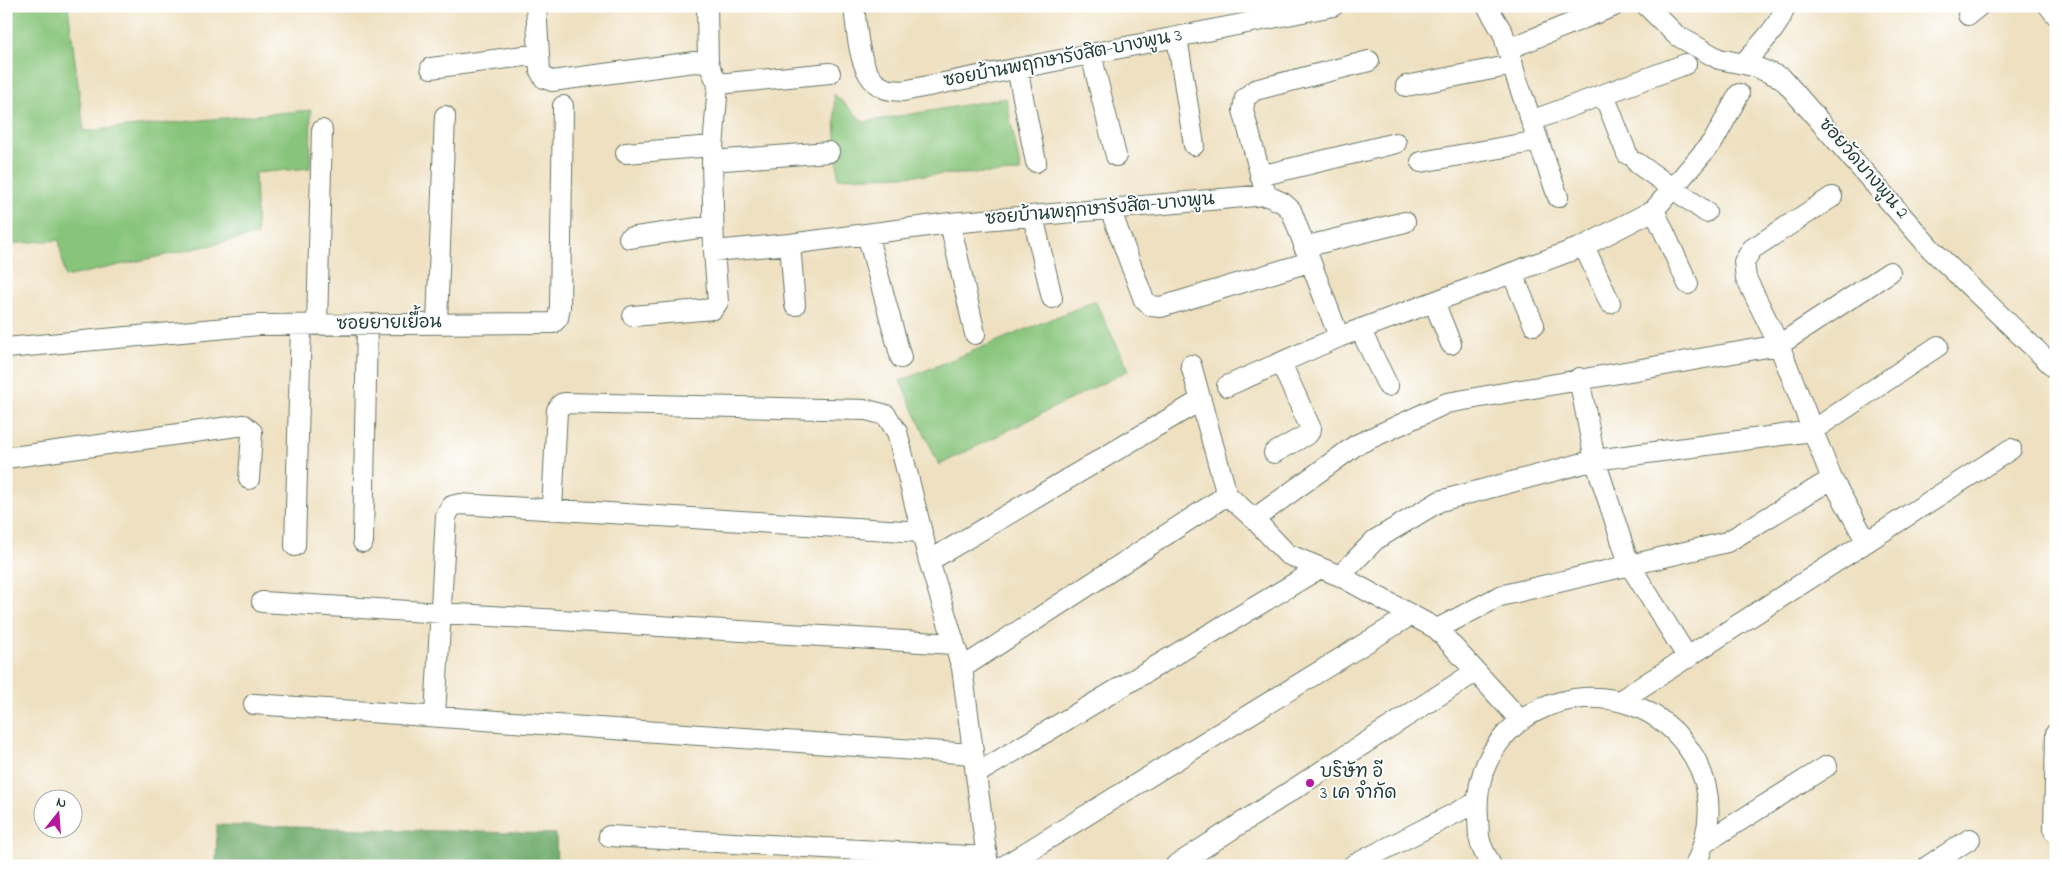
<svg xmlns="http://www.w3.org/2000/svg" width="2062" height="872" font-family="'Indie Flower','Playpen Sans Thai',sans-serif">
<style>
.green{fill:#88c57b;stroke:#548158}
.forest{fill:#6eaa6b;stroke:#467450}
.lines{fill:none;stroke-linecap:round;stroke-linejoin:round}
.minor-casing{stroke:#677665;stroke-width:22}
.minor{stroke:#fff;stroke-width:20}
.poi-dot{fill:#b5179e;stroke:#fff;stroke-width:2}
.labels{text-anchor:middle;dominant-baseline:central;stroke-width:4;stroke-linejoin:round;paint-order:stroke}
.street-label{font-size:18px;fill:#1f3d34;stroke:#fff}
.poi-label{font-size:18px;fill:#1f3d34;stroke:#fff;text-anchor:start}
</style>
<rect width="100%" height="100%" fill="#fff"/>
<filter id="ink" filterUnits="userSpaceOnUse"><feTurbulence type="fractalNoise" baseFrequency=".02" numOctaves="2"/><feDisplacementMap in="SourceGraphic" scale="10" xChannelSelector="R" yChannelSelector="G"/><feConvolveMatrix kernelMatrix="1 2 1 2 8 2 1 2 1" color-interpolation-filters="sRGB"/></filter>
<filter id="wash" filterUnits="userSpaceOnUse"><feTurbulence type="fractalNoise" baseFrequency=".0096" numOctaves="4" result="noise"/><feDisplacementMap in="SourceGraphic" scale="20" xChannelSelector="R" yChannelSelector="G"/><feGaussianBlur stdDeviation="1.12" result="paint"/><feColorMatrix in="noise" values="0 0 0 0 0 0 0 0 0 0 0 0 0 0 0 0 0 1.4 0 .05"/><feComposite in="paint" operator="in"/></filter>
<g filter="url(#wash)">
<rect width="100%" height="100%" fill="#eee0c0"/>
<path class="green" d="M6 6H68L84 131 311 110 310 168 255 173 257 235 65 277 59 240 6 244Z
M834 94 864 122 1006 98 1021 172 838 178Z
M1095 301 1129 370 939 465 900 381Z"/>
<path class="forest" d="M217 825 556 834 557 866H216Z"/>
</g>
<g filter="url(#ink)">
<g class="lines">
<defs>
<path id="minor" d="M536 6 540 71 544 78 552 81 694 62 708 63 718 84 712 161 714 251 790 244 950 223 1266 195 1283 203 1291 210 1339 337 1584 246 1654 210 1714 140 1739 94
M707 6 708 63
M854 6C857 30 858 78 884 88 889 91 897 90 903 91L1333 6
M1487 6 1503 33 1516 77 1558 197
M1647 6 1676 35 1708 53 1719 59 1753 66 1782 78 1931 249 2056 369
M2049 6 2056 15
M1968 15 1979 6
M1177 37 1194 145
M1508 49 1614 6
M1091 54 1116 156
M1743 64C1754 51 1784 23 1784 6
M431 68 539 54
M1017 68 1036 162
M718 84 830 73
M1406 86 1513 65
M1604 95 1627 154
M1531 121 1686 64
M626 153 713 146
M712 161 829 152
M1421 162 1538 141
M1637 163 1706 212
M1260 176 1396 143
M1266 195 1243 110 1245 98 1255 90 1369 61
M1832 197 1752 249 1744 262 1746 278 1779 345 1832 479 1866 541
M1110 209 1144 300 1151 306 1161 307 1309 262
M1654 210 1688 284
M1033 216 1052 298
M950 223 975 334
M867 234 901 358
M629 238 712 226
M790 244 795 305
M1584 246 1610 303
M1304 247 1405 222
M1512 273 1534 325
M1434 302 1451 344
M633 316 713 309 718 302 714 251
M437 322 445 116
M317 325 322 130
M1360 329 1388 386
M6 348 259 325 553 323 558 318 560 307 563 106
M1191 365 1227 495 1254 519 1287 554 1340 576 1437 629 1521 721
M1579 378 1595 460 1629 564 1688 658
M1227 386 1339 337
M1274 453 1308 434 1311 429 1281 363
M6 458 244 425 252 432 249 479
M552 510 557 410 561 404 565 403 867 410 886 415 897 432 929 561 962 668 988 866
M1254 519 1356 445 1447 403 1779 345 1890 272
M363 542 367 324
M295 546 301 326
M929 561 1201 400
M1340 576 1375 540 1440 501 1595 460 1812 431 1938 346
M262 602 954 644
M1437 629 1500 596 1727 542 1832 479
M962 668 1227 495
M1621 700 2011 449
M254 704 973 754
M435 716 446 516 452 506 460 504 921 532
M976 774 1320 568
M2054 831 2056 733
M609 836 987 857
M1706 842 1827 766
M1004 866 1411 615
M1175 866 1475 672
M1352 866 1477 802
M1491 866C1488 858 1482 850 1480 841 1478 835 1479 826 1478 819 1468 697 1630 651 1694 757 1715 793 1712 829 1695 866
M1928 866 1970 839"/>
</defs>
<use href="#minor" class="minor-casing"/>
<use href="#minor" class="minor"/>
</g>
</g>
<circle class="poi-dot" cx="1310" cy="783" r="5"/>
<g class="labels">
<g class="street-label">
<text transform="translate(1063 59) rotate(-11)">ซอยบ้านพฤกษารังสิต-บางพูน 3</text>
<text transform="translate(1863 169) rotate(49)">ซอยวัดบางพูน 2</text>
<text transform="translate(1100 210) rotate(-5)">ซอยบ้านพฤกษารังสิต-บางพูน</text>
<text transform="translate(389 324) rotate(-1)">ซอยยายเยื้อน</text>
</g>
<g class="poi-label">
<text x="1320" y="773">บริษัท อี<tspan x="1320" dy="21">3 เค จำกัด</tspan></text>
</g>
</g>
<rect width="2062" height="872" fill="none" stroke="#fff" stroke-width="25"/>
<g transform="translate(58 814) rotate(17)"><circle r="24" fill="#ffffff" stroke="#a5b1ae"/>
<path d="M0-4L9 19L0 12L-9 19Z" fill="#b5179e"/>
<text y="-8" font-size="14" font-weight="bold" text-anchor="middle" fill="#1f3d34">N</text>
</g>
</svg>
